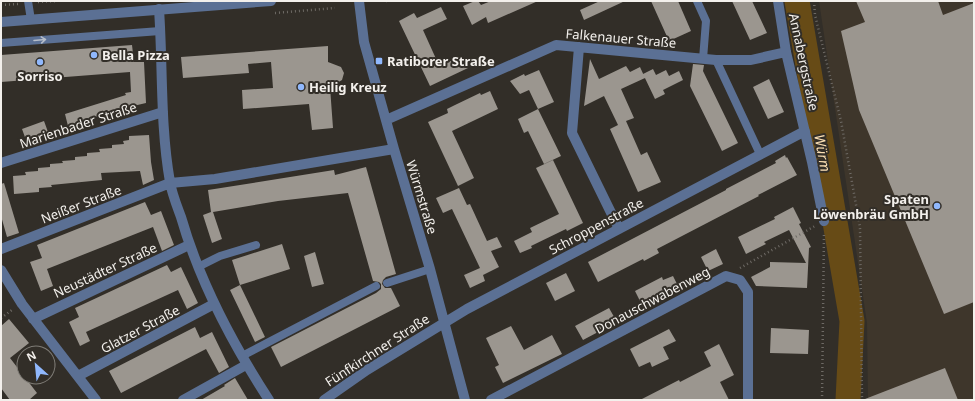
<svg xmlns="http://www.w3.org/2000/svg" width="975" height="401" font-family="'Noto Sans',sans-serif">
<style>
.built{fill:#3e362b}
.lines{fill:none;stroke-linecap:round;stroke-linejoin:round}
.river{stroke:#674b16;stroke-width:25}
.building{fill:#9b968f}
.path{stroke:#6e6a65;stroke-width:2.5;stroke-dasharray:1 3;stroke-linecap:butt}
.service{stroke:#5b7094;stroke-width:8}
.minor{stroke:#5b7094;stroke-width:10}
.tertiary{stroke:#5b7094;stroke-width:10}
.oneway{stroke:#b6bdc9}
.poi-dot{fill:#90b8fd;stroke:#322e28;stroke-width:1.5}
.labels{text-anchor:middle;dominant-baseline:central;stroke-width:4;stroke-linejoin:round;paint-order:stroke}
.street-label{font-size:13px;fill:#f3f0ec;stroke:#322e28}
.poi-label{font-size:13px;font-weight:bold;fill:#f3f0ec;stroke:#322e28;text-anchor:start}
.water-label{font-size:14px;font-style:italic;fill:#fce0b4;stroke:#322e28}
</style>
<rect width="100%" height="100%" fill="#322e28"/>
<path class="built" d="M819 1H974V400H868L867 323Z"/>
<g class="lines">
<path class="river" d="M797 1 852 321 848 400"/>
</g>
<path class="building" d="M475 1H478L481 5 491 1H538L488 23 486 17 472 25 463 6Z
M600 1H625L584 20 580 10Z
M651 1H678L691 31 669 41Z
M732 1H752L767 33 750 40Z
M856 1H938L943 15 974 3V302L944 314 859 110 841 31 865 22Z
M441 7 447 19 423 30 437 61 444 58 446 63 462 56 468 68 430 86 399 21 414 13 417 18Z
M132 45 134 62H144L146 103 116 110 68 126 65 114 126 95 125 93 131 92 130 72 1 82V55Z
M328 46V62L341 67 344 73 342 80 330 87 333 128 312 130 309 104 243 109 242 90 273 88 271 62 248 64 249 73 183 78 181 57Z
M590 59 599 79 626 66 630 72 640 67 645 78 621 89 634 118 626 121 641 155 647 152 661 182 638 192 610 129 618 125 604 96 584 106Z
M693 64 704 65 703 71 738 143 722 151 690 86Z
M653 69 656 75 666 70 669 76 679 71 683 80 663 90 665 94 655 99 643 74Z
M539 70 554 102 538 109 561 156 544 164 528 131 524 133 518 119 538 109 529 90 520 94 510 81 524 74 525 76Z
M769 79 784 112 768 119 753 87Z
M490 91 498 109 452 131 474 178 458 186 428 122 448 113 447 109 455 105 480 93 481 95Z
M44 121 48 132 26 140 22 129Z
M149 135 151 162 154 180 143 185 140 171 101 173 102 180 51 185 52 187 39 188V192L14 194 13 176 26 175 25 172 38 171V168L50 167V164L63 163 62 161 75 160V157L87 156V153L100 152 99 149 112 148V145L124 144 123 141 129 140V136Z
M785 155 786 158 787 157 797 175 758 195 759 196 657 249 659 253 644 261 643 259 598 282 588 262 726 190V189L776 163 775 161Z
M553 160 583 223 567 231 566 229 531 246 532 248 520 253 514 241 532 232 530 228 559 214 536 168Z
M366 167 396 274 386 277 383 280 382 284 385 288H391L400 306 281 367 271 347 376 293 381 289V284L379 282 373 281 348 193 278 201 213 212 222 239 212 243 203 215 211 212 208 190 334 170 335 175Z
M4 183 19 233 7 237 1 216V184Z
M459 188 467 205 470 204 487 241 497 237 502 247 491 251 499 267 483 275 485 281 470 288 464 275 480 268 452 209 443 213 436 198Z
M145 202 151 215 161 211 174 245 162 251 153 227 47 269 53 286 41 291 30 262 42 258 37 245Z
M793 207 801 223 799 224 811 247 809 248 807 288 756 286 751 277 770 267V262L806 263 789 230 764 242 766 244 746 254 738 237 775 219 774 217Z
M282 244 290 269 240 285 232 260Z
M716 249 723 264 708 271 701 257Z
M315 252 324 284 312 287 304 256Z
M167 265 171 272 181 267 198 303 187 309 178 290 86 332 90 341 80 346 69 322 79 317 75 308Z
M566 273 575 291 555 301 546 283Z
M673 276 679 288 643 307 635 291 662 277 663 280Z
M240 285 265 337 255 342 230 290Z
M609 308 617 322 583 340 575 326Z
M9 319 29 343 10 358 37 393 29 400H10L1 388V326Z
M511 326 524 350 552 335 562 354 503 383 495 367 499 365 486 338Z
M195 327 200 338 212 332 229 367 219 373 206 349 121 393 109 371Z
M771 328 809 330 808 354 770 353Z
M669 329 676 341 663 347 669 359 652 367 650 362 639 367 630 349Z
M719 344 734 375 720 382 729 400H640L679 380 680 382 711 366 704 352Z
M945 368 958 400H865V399Z
M235 378 248 400H201L225 386 224 385Z"/>
<g class="lines">
<path class="path" d="M386 1H387
M814 1 815 15 841 121 860 227 862 400
M38 2 58 1
M1 5 19 4
M275 13 335 8
M740 268 815 226
M1 318 12 310
M822 400 824 232"/>
<path class="service" d="M28 1 31 20
M697 1 706 21 703 59
M1 43 160 31
M716 60 760 154
M198 267 220 256 256 245
M387 283 430 269
M242 356 376 286"/>
<path class="minor" d="M359 1 364 42 394 149 430 269 465 400
M778 1 786 52 812 162 824 221
M159 9C163 67 160 125 170 182 172 194 177 206 181 217 200 283 232 343 269 400
M579 47 572 133 619 229
M386 120 556 45 716 60H751L786 52
M1 163 163 112
M1 249 170 183 215 179 394 149
M1 270 22 304 96 400
M33 319 189 245
M78 376 214 304
M183 400 246 365
M324 400 367 370 467 309 805 131
M491 400 726 276 740 280 748 292V400"/>
<path class="tertiary" d="M1 22 271 1"/>
</g>
<defs><path id="oneway-shaft" d="M-6 0H5M1.5-3L5.5 0L1.5 3" fill="none" stroke-width="1.6" stroke-linecap="round" stroke-linejoin="round"/></defs>
<use class="oneway" href="#oneway-shaft" transform="translate(40 40) rotate(-5)"/>
<g class="poi-dot">
<circle cx="94" cy="55" r="4"/>
<rect x="375" y="57" width="8" height="8" rx="2"/>
<circle cx="40" cy="62" r="4"/>
<circle cx="301" cy="87" r="4"/>
<circle cx="937" cy="206" r="4"/>
</g>
<g class="labels">
<g class="street-label">
<text transform="translate(621 38) rotate(5)">Falkenauer Straße</text>
<text transform="translate(804 62) rotate(78)">Annabergstraße</text>
<text transform="translate(78 125) rotate(-18)">Marienbader Straße</text>
<text transform="translate(422 197) rotate(73)">Würmstraße</text>
<text transform="translate(81 204) rotate(-21)">Neißer Straße</text>
<text transform="translate(596 226) rotate(-28)">Schroppenstraße</text>
<text transform="translate(105 270) rotate(-25)">Neustädter Straße</text>
<text transform="translate(652 300) rotate(-28)">Donauschwabenweg</text>
<text transform="translate(140 329) rotate(-28)">Glatzer Straße</text>
<text transform="translate(377 350) rotate(-33)">Fünfkirchner Straße</text>
</g>
<g class="poi-label">
<text x="102" y="55">Bella Pizza</text>
<text x="387" y="61">Ratiborer Straße</text>
<text x="40" y="76" text-anchor="middle">Sorriso</text>
<text x="309" y="87">Heilig Kreuz</text>
<text x="929" y="199" text-anchor="end">Spaten<tspan x="929" dy="15">Löwenbräu GmbH</tspan></text>
</g>
<g class="water-label">
<text transform="translate(823 153) rotate(80)">Würm</text>
</g>
</g>
<rect width="975" height="401" fill="none" stroke="#f3f0ec" stroke-width="4"/>
<g transform="translate(36 365) rotate(333)"><circle r="19" fill="#322e28" stroke="#7f7c76"/>
<path d="M0-3L7 15L0 10L-7 15Z" fill="#90b8fd"/>
<text y="-6" font-size="11" font-weight="bold" text-anchor="middle" fill="#f3f0ec">N</text>
</g>
</svg>
